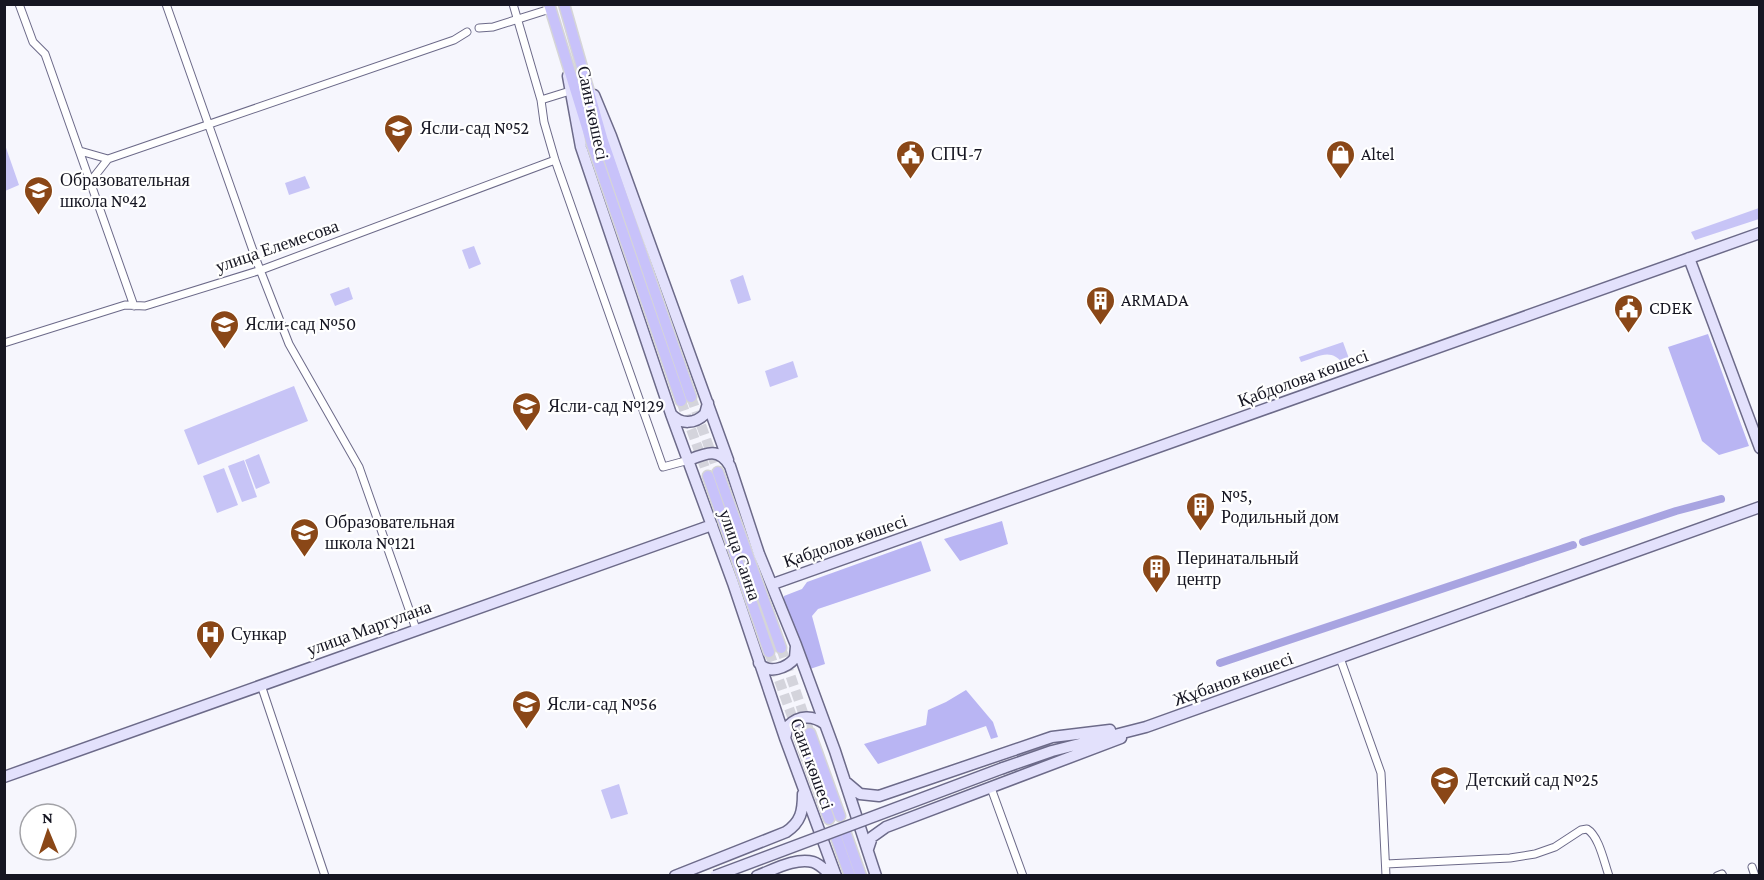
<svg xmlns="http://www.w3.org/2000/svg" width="1764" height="880" font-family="'Crimson Pro',serif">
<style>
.green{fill:#c7c4f6}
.forest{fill:#b9b5f3}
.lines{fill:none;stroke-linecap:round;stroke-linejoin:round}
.canal{stroke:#a8a4e1;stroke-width:8}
.primary-tunnel{stroke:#d4d4dc;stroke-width:10;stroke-dasharray:10 5;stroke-linecap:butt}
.street-casing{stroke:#6c6a89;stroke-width:9}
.secondary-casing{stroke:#6c6a89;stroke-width:13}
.primary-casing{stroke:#d5d5d7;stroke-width:13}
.street{stroke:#fff;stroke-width:7}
.secondary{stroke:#e3e1fc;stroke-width:10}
.primary{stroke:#c8c2fa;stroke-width:10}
.secondary-bridge-casing{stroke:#6c6a89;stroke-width:13;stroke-linecap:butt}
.secondary-bridge{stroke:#e3e1fc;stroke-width:10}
.labels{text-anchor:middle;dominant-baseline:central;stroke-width:4.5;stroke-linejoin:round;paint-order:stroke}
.street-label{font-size:18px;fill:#161622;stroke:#fff}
.poi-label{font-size:18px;fill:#161622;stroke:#fff;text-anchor:start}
</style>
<rect width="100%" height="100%" fill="#f6f6fd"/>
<path class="green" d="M4 142 19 185 5 191H4Z
M305 176 310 188 289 195 285 183Z
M1759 208V219L1695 240 1691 232Z
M474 246 481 264 469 269 462 250Z
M743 275 751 300 738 304 730 280Z
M349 287 353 299 335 306 330 294Z
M1343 342 1351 364 1345 366C1331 347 1321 356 1301 362L1299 357Z
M793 361 798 377 770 387 765 371Z
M294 386 308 421 198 465 184 430Z
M259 454 270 483 256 489 245 460Z
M244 460 257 497 242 502 228 466Z
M224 468 238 505 217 513 203 476Z
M619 784 628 814 611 819 601 790Z"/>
<path class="forest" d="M1708 334 1749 446 1719 455 1702 441 1668 347Z
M1002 521 1008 544 960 561 944 539Z
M921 541 931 571 818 609 812 616 825 664 810 669 784 601V596L802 589 807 582Z
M966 690 993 722 998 737 991 739 986 726 878 764 864 744 926 725 928 710 946 702Z"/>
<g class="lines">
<path class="canal" d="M1583 542 1676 511 1721 499
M1220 663 1573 545"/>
<path class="primary-tunnel" d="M691 397 718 472
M681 401 708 476
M781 648 810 733
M769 652 799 736"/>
<defs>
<path id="street" d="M19 4 33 42 45 54 134 306
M166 4 257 262 289 344 359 467 416 629
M513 4 541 100 544 122 555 160 663 467 689 460
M479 28 493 27 550 9
M541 100 570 91
M80 151 108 159
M90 182 108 159 454 40 467 32
M4 343 125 305 145 306 261 270 555 160
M1340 658 1381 773 1386 876
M261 685 325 876
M991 788 1023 876
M1386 864 1510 858 1535 854 1555 847 1581 830 1587 829C1599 836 1604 862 1609 876
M1752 867 1755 876
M1717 876 1722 874 1723 876"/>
<path id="secondary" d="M568 76 581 147 671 414 733 583 785 738 836 876
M594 95 611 136 728 460
M1689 258 1760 448
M671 414C681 425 695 424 705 414L708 403
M689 460C706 453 719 447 730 466L759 554 796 645 835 751 876 876
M773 584 1760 233
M759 663C768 675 787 668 795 658L796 646
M785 738 788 726C799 715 813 715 825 724
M1003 768 1052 751 1146 727 1760 507
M4 777 712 525
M847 783 860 794 879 796 1052 737 1110 730
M868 849 872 837 886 827 1121 738
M675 876 786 832C801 822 803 811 803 794
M757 876C773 870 796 857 813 862 820 864 826 871 832 876"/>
<path id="primary" d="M549 4 592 144 681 401
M564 4 603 141 691 397
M718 472 781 648
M708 476 769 652
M810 733 840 816
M799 736 829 819
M846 834 861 876
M836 837 850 876"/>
</defs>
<use href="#street" class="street-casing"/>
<use href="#secondary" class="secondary-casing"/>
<use href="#primary" class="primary-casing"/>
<use href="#street" class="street"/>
<use href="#secondary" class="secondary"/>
<use href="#primary" class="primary"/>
<defs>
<path id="secondary-bridge" d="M715 876 1003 768"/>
</defs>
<use href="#secondary-bridge" class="secondary-bridge-casing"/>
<use href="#secondary-bridge" class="secondary-bridge"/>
</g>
<defs>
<symbol id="school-pin" viewBox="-11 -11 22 30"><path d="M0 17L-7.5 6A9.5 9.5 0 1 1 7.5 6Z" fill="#8a4717" stroke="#fff"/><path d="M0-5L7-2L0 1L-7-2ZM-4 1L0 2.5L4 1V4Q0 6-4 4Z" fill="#fff"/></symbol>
<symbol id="civic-pin" viewBox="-11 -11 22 30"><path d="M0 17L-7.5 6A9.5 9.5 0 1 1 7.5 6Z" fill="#8a4717" stroke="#fff"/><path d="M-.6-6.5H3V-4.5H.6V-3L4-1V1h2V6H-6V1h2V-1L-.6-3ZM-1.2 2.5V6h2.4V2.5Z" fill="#fff"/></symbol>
<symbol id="shop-pin" viewBox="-11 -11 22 30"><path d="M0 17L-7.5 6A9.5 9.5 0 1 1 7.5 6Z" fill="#8a4717" stroke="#fff"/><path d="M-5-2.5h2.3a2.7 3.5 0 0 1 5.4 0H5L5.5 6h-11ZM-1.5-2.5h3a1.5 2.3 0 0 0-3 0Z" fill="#fff"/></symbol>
<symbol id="building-pin" viewBox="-11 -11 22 30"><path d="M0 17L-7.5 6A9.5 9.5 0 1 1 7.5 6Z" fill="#8a4717" stroke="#fff"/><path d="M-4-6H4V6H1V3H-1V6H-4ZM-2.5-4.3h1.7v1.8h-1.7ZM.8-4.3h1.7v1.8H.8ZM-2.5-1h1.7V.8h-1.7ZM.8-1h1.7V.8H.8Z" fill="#fff"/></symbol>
<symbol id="hospital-pin" viewBox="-11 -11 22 30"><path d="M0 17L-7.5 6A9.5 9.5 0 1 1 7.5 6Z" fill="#8a4717" stroke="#fff"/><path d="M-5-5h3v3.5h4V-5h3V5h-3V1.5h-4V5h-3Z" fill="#fff"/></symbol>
</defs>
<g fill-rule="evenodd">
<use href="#school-pin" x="382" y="112" width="33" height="45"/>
<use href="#civic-pin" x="894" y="138" width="33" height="45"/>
<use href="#shop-pin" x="1324" y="138" width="33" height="45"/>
<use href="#school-pin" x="22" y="174" width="33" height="45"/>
<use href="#building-pin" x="1084" y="284" width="33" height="45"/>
<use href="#civic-pin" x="1612" y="292" width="33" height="45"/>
<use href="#school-pin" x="208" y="308" width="33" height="45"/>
<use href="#school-pin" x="510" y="390" width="33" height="45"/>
<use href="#building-pin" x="1184" y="490" width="33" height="45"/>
<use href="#school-pin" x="288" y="516" width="33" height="45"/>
<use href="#building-pin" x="1140" y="552" width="33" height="45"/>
<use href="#hospital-pin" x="194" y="618" width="33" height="45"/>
<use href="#school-pin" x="510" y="688" width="33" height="45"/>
<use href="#school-pin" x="1428" y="764" width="33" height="45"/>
</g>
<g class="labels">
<g class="street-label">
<text transform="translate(593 113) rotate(78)">Саин көшесі</text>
<text transform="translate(277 246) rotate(-19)">улица Елемесова</text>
<text transform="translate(1303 378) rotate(-20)">Қабдолова көшесі</text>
<text transform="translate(845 541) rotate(-19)">Қабдолов көшесі</text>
<text transform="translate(740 555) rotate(71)">улица Саина</text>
<text transform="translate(369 628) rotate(-20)">улица Маргулана</text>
<text transform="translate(1233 679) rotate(-20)">Жұбанов көшесі</text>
<text transform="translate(812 764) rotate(70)">Саин көшесі</text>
</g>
<g class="poi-label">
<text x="420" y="128">Ясли-сад №52</text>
<text x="931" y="154">СПЧ-7</text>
<text x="1361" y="154">Altel</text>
<text x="60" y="180">Образовательная<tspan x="60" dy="21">школа №42</tspan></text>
<text x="1121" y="300">ARMADA</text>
<text x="1649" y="308">CDEK</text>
<text x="245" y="324">Ясли-сад №50</text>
<text x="548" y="406">Ясли-сад №129</text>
<text x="1221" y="496">№5,<tspan x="1221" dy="21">Родильный дом</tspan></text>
<text x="325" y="522">Образовательная<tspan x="325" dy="21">школа №121</tspan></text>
<text x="1177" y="558">Перинатальный<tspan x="1177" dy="21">центр</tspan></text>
<text x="231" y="634">Сункар</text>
<text x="547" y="704">Ясли-сад №56</text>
<text x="1466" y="780">Детский сад №25</text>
</g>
</g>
<rect width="1764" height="880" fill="none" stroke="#161622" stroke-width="12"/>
<g transform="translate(48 832) rotate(358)"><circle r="28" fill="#ffffff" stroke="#a2a2a7" stroke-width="1.5"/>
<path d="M0-4.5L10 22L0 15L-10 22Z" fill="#8a4717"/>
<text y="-9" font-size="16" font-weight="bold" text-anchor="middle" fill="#161622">N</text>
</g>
</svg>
